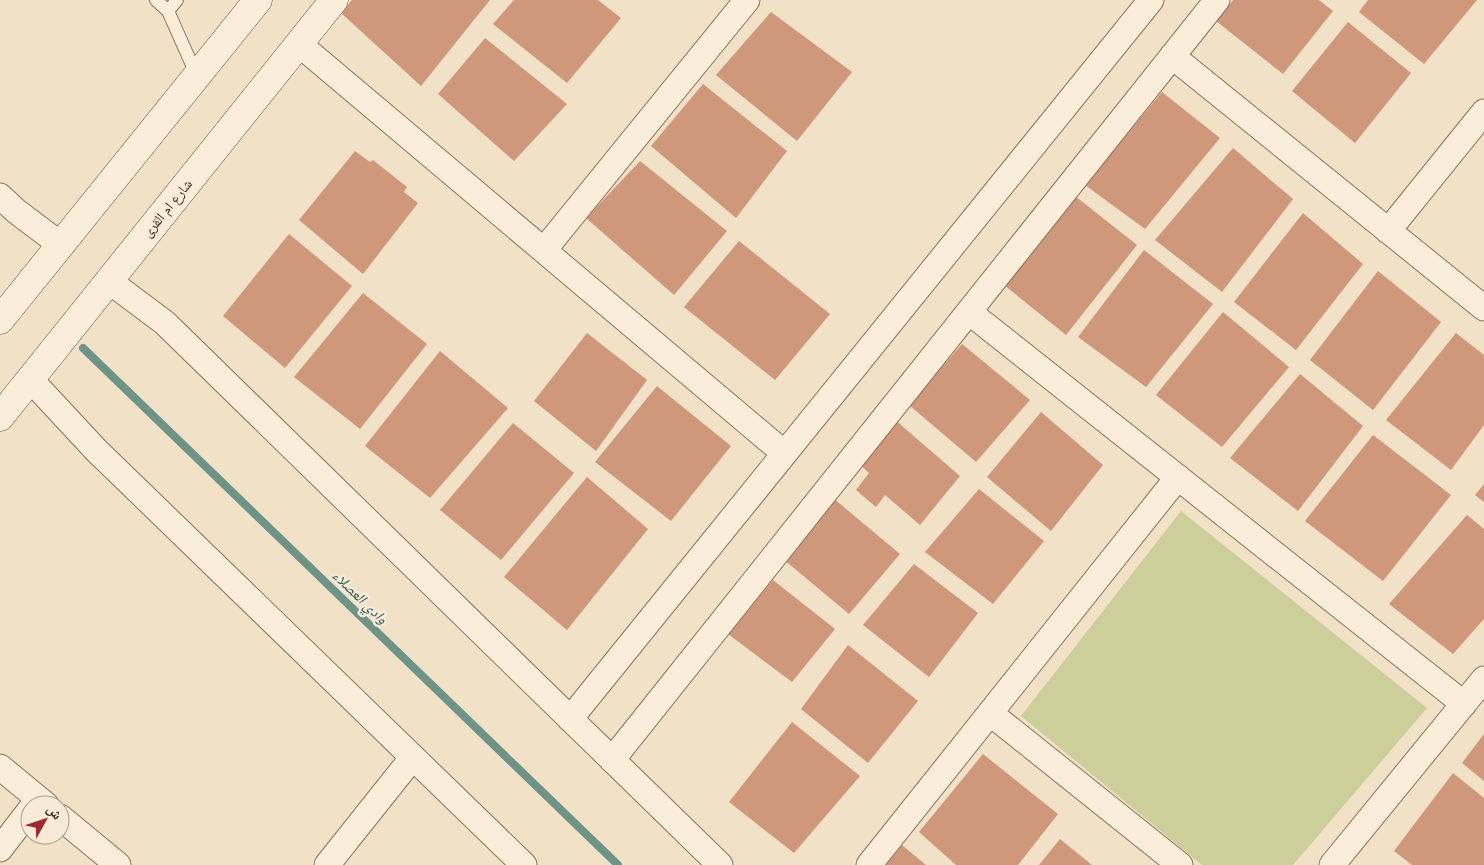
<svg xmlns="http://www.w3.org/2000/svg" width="1484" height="865" font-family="'Roboto Serif','Noto Naskh Arabic',serif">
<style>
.green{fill:#cdcf9a}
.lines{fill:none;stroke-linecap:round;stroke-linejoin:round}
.stream{stroke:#6e9387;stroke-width:8}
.building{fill:#cf987b}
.lane-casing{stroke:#8d725b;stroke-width:14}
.street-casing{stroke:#8d725b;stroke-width:27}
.secondary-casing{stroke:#6f533e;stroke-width:29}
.lane{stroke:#faeeda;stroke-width:12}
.street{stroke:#faeeda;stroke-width:25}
.secondary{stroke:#faeeda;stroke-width:28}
.labels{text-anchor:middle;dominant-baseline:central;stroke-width:5;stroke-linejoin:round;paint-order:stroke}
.street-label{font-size:14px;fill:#3c2b1f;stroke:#f7ebd7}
.water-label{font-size:15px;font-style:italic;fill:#2e5d56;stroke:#f7ebd7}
</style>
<rect width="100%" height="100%" fill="#f0e1c7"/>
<path class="green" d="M1181 511 1427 708 1293 865H1202L1021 716Z"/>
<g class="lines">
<path class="stream" d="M83 348 618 865"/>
</g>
<path class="building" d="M352 0H490L421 86 341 13Z
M514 0H598L621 18 567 83 493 24Z
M1233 0H1319L1333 11 1283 74 1216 21Z
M1368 0H1477L1424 64 1359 12Z
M771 12 852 72 797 141 716 75Z
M1348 22 1411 73 1355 143 1292 91Z
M485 38 567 104 514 161 438 94Z
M703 84 787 151 736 218 651 146Z
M1162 92 1220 138 1145 229 1085 185Z
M1233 148 1293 199 1222 292 1155 240Z
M355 151 370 162 373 160 407 187 404 192 418 203 363 274 299 220Z
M640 161 727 231 674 295 586 218Z
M1075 196 1137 245 1066 335 1004 285Z
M1303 213 1363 264 1296 350 1234 302Z
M289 234 352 286 285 368 223 316Z
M739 241 830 314 775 380 684 307Z
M1144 250 1213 304 1146 387 1078 337Z
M1378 271 1441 322 1373 410 1310 360Z
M363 293 427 344 360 429 294 377Z
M1223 312 1289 367 1222 447 1156 395Z
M587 333 647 380 596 451 534 401Z
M1456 333 1484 355V425L1451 470 1386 420Z
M962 344 1030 400 976 462 909 405Z
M440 351 508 408 430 498 365 446Z
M1300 374 1363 426 1298 511 1230 458Z
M657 386 731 446 671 521 595 462Z
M1041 412 1103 465 1051 531 987 477Z
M894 419 960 476 920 525 885 495 876 507 856 490 869 473 856 461Z
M513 423 574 473 501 560 440 510Z
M1373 435 1451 495 1383 581 1305 521Z
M587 477 648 529 567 630 504 577Z
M1484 484V502L1475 495Z
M979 489 1044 541 993 604 925 552Z
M833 498 900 554 849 614 783 559Z
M1467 515 1484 529V619L1453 654 1389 604Z
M914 564 978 613 929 677 863 625Z
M773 580 835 629 792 682 728 634Z
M848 645 918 701 868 763 801 709Z
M792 722 860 776 794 853 729 802Z
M1484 734V781L1462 763Z
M983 754 1058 814 1018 865H956L919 832Z
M1453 773 1484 798V865H1412L1394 851Z
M1060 839 1092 865H1039Z
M902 845 926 865H886Z"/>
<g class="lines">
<defs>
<path id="lane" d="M156 0 168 11
M177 0 168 11 197 76"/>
<path id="street" d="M299 44 784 453
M1172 56 1484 308
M0 196 16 211 61 245
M1388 231 1484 112
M544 250 747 0
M109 281 165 323 720 865
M969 312 1464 704
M30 379 96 450 524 865
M990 713 1180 865
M570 719 1151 0
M612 760 1217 0
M0 767 46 805
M60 817 118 865
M0 849 30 810
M327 865 413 757
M869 865 1178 477
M1332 865 1484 679"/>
<path id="secondary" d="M0 320 258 0
M0 417 334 0"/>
</defs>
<use href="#lane" class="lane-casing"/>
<use href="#street" class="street-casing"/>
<use href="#secondary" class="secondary-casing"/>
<use href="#lane" class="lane"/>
<use href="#street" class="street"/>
<use href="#secondary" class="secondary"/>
</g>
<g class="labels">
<g class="street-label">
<text transform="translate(167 208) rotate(-51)">شارع ام القرى</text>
</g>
<g class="water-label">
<text transform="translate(360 597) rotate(44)">وادي العصلاء</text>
</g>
</g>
<g transform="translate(45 820) rotate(50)"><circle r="24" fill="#f7ebd7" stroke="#ac9e8d"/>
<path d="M0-4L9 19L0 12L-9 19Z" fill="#9e2932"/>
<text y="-8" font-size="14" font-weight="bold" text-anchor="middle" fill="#3c2b1f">ش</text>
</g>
</svg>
